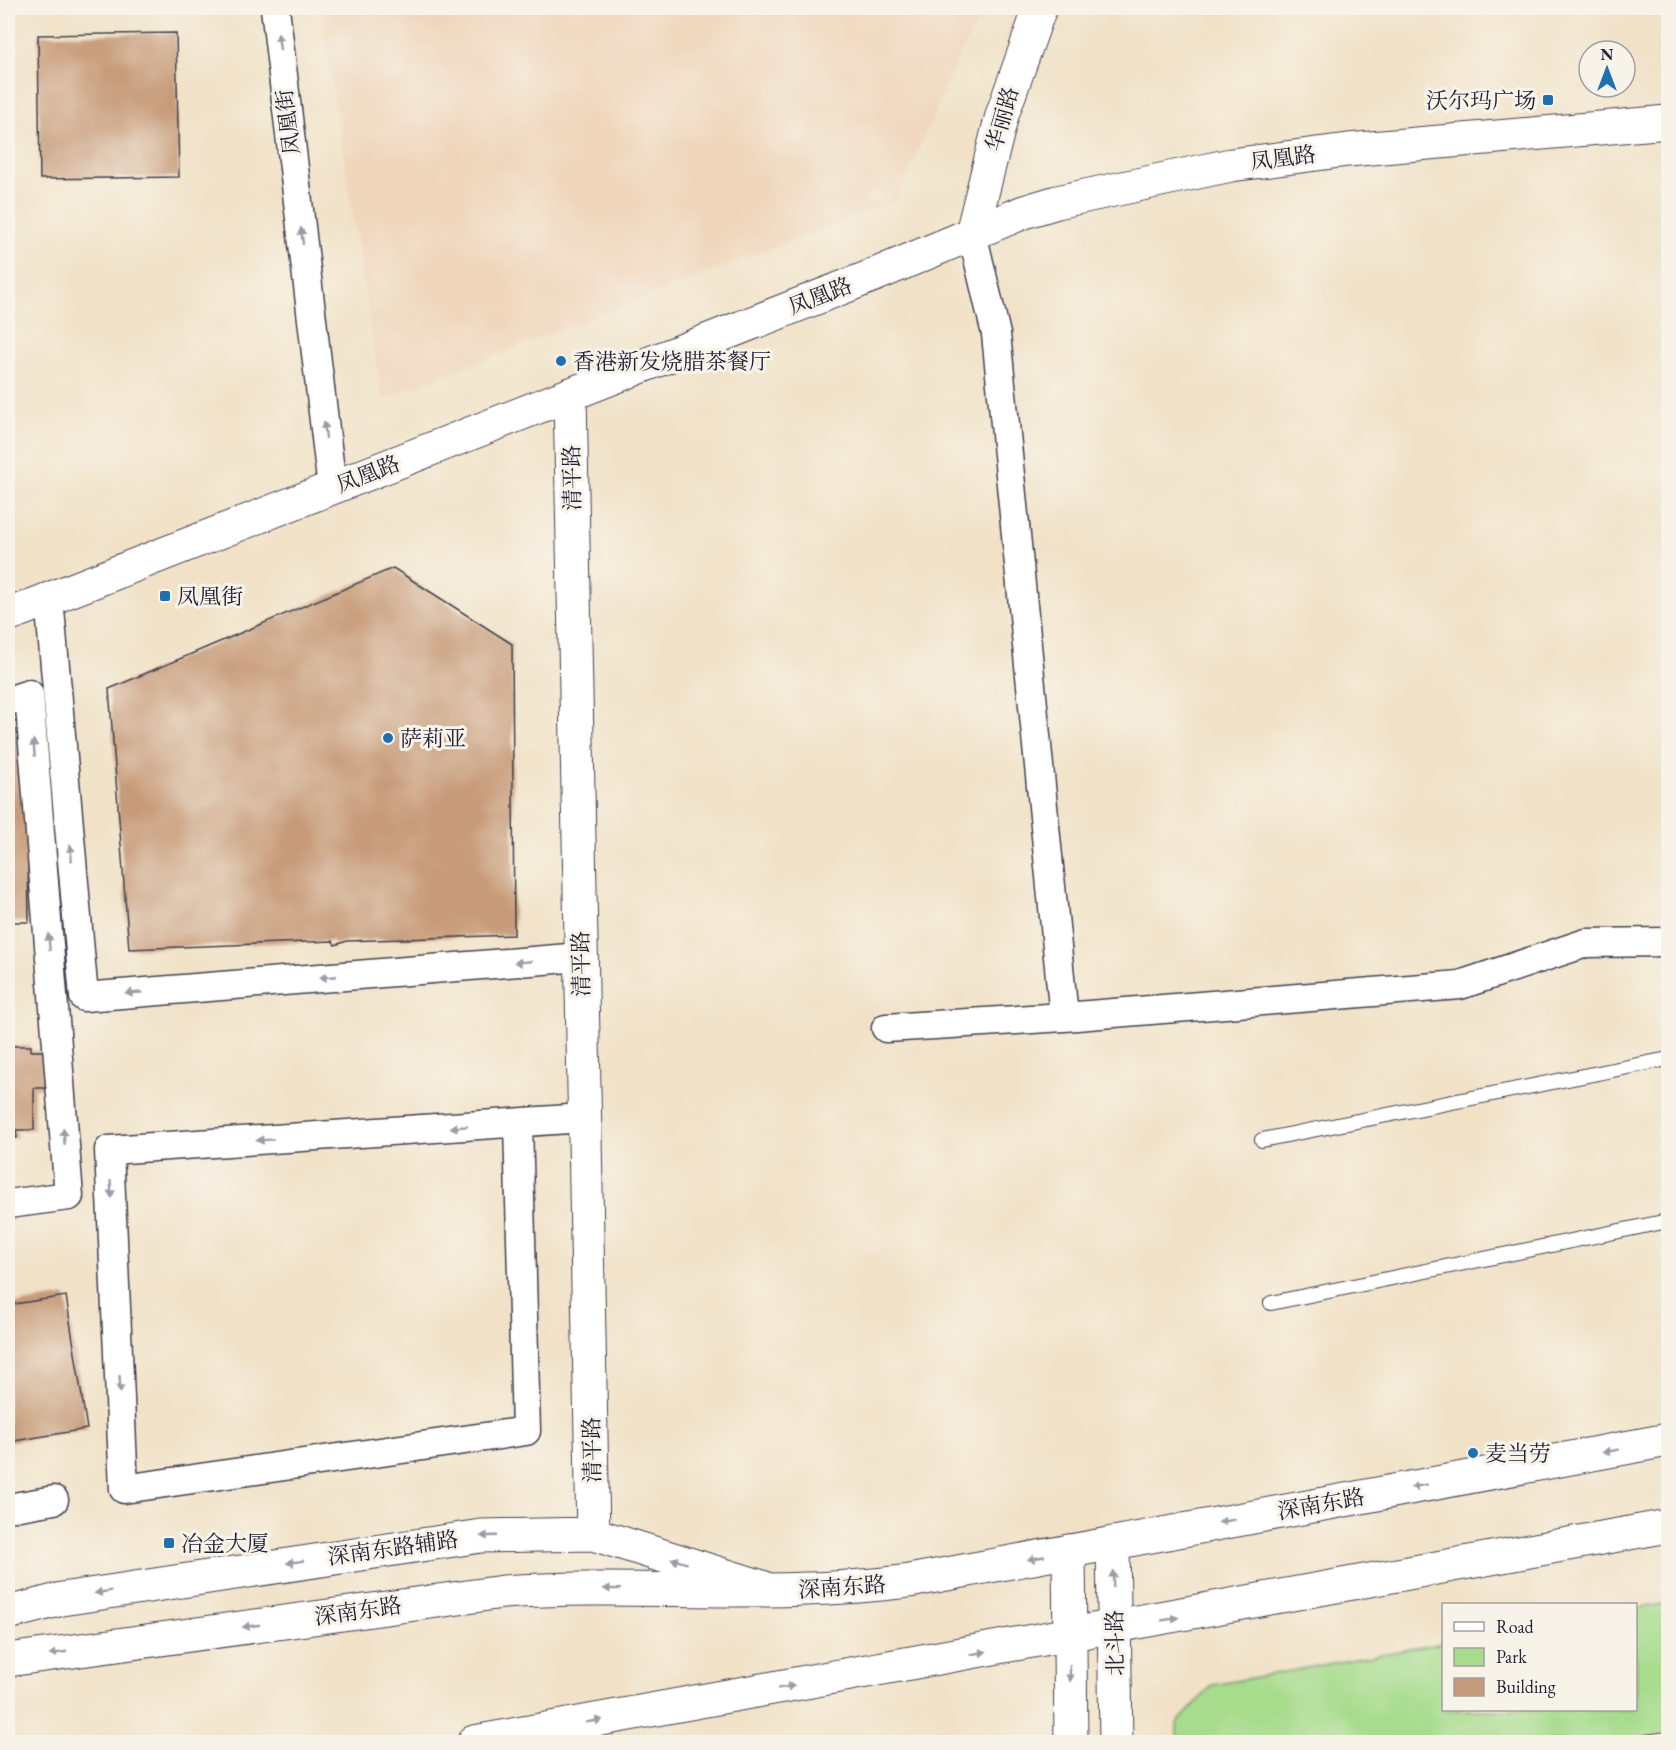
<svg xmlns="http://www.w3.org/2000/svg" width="1676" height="1750" font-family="'EB Garamond','Noto Serif SC',serif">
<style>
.built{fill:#efd6bb}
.green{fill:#a6dc8c;stroke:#647f64;stroke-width:1.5}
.building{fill:#c79b79}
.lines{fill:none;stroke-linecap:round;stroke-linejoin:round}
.lane-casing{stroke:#413f50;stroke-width:16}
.street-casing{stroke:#413f50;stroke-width:31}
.secondary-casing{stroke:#413f50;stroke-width:35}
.primary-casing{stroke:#413f50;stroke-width:35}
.lane{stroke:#fff;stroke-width:14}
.street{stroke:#fff;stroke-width:28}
.secondary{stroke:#fff;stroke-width:33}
.primary{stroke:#fff;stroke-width:33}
.oneway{fill:#9c9ca7}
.poi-dot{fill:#1f6fb2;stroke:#f7f3e8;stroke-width:2}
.labels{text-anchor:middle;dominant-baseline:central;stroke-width:6;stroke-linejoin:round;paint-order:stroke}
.poi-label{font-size:22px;fill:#22223b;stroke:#f7f3e8;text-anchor:start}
.street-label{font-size:22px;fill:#22223b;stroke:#f7f3e8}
</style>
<rect width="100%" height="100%" fill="#f7f3e8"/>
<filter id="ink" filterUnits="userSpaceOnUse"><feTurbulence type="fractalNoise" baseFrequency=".0167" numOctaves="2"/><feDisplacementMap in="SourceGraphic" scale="12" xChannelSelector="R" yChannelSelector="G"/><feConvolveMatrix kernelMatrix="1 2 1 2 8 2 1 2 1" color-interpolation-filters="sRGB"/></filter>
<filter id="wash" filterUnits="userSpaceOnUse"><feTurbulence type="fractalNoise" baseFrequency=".008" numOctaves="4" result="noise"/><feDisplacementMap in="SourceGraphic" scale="24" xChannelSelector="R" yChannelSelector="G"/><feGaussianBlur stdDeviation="1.35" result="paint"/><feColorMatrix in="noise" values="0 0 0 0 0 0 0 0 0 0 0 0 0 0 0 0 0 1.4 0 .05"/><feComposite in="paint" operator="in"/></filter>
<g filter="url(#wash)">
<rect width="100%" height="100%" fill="#f1e2c7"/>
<path class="built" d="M320 8H984L958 59 897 200 382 399Z"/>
<path class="green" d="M1668 1603V1742H1177V1723L1213 1685 1443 1643 1444 1710H1636V1609Z"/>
<g id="blocks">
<path class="building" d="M176 33 179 177 40 179 38 35Z
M393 568 512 644 514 935 347 941 335 945 333 941 129 949 109 689Z
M26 717 29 922H8V725Z
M8 1041 10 1046H31V1051H52V1088H34V1130H16L17 1138H8Z
M66 1296 87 1429 8 1442V1305Z"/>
</g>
</g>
<g filter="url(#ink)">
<use href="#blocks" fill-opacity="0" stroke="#413f50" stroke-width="1.5"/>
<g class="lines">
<defs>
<path id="lane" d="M1262 1140 1668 1059
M1271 1303 1668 1221
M1646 1742 1668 1739"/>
<path id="street" d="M275 8 332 488
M972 233 996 334 1064 1017
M49 598 84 997 581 957
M8 701 29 694 69 1196 8 1204
M886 1028 1064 1017 1460 985 1586 943 1668 942
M518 1123 526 1431 124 1489 109 1150 584 1118
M8 1508 54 1500"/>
<path id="secondary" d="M972 233 1002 115 1040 8
M570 394 593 1534
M8 615 872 276 1024 212 1057 202 1231 165 1348 150 1668 122
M1113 1543 1116 1742
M1069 1551 1071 1742
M8 1613 62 1599 481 1536 593 1534 762 1587"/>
<path id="primary" d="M8 1660 503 1592C639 1583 774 1599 909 1581L1668 1440
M474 1742 1668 1526"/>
</defs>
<use href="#lane" class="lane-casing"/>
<use href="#street" class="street-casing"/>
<use href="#secondary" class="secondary-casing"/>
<use href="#primary" class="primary-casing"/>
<use href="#lane" class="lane"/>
<use href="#street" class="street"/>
<use href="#secondary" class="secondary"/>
<use href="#primary" class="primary"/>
</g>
<defs><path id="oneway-solid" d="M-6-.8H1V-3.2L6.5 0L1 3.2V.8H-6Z" transform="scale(1.5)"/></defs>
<g class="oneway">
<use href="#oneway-solid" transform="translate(279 42) rotate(-97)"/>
<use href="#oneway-solid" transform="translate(302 236) rotate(-97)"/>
<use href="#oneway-solid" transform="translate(325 430) rotate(-97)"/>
<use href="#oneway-solid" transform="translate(34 748) rotate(-95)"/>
<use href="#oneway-solid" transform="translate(71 853) rotate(-95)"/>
<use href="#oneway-solid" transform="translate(49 942) rotate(-95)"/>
<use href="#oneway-solid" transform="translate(523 962) rotate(175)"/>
<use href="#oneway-solid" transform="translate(328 977) rotate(175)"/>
<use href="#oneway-solid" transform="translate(134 993) rotate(175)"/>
<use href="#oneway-solid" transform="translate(459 1127) rotate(176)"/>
<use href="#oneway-solid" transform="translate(64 1137) rotate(-95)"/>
<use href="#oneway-solid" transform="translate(265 1140) rotate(176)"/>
<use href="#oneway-solid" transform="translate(111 1189) rotate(87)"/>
<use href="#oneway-solid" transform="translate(120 1384) rotate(87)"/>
<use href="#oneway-solid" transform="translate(1611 1451) rotate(170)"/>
<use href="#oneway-solid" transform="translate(1419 1486) rotate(170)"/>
<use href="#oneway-solid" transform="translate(1227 1521) rotate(170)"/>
<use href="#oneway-solid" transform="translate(489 1536) rotate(178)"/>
<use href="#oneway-solid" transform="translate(1036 1558) rotate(169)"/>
<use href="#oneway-solid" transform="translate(679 1561) rotate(-163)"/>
<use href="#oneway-solid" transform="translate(295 1562) rotate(171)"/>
<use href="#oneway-solid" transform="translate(1113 1579) rotate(-91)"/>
<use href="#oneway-solid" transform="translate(612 1589) rotate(-179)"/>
<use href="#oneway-solid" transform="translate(103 1592) rotate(171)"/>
<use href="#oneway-solid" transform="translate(1170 1619) rotate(-10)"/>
<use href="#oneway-solid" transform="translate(251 1626) rotate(172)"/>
<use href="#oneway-solid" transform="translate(58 1653) rotate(172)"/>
<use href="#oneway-solid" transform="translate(978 1653) rotate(-10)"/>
<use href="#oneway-solid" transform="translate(1070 1673) rotate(89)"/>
<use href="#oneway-solid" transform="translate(786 1687) rotate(-10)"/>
<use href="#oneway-solid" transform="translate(594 1721) rotate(-10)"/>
</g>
</g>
<g class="poi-dot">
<rect x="1542" y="94" width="12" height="12" rx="3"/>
<circle cx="561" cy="361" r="6"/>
<rect x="159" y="590" width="12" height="12" rx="3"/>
<circle cx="388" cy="738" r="6"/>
<circle cx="1473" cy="1453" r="6"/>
<rect x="163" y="1537" width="12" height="12" rx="3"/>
</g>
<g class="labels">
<g class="poi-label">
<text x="1536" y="100" text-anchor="end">沃尔玛广场</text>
<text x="573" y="361">香港新发烧腊茶餐厅</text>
<text x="177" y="596">凤凰街</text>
<text x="400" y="738">萨莉亚</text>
<text x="1485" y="1453">麦当劳</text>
<text x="181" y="1543">冶金大厦</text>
</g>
<g class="street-label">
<text transform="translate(1002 119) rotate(-74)">华丽路</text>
<text transform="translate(288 122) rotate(-97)">凤凰街</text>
<text transform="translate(1283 158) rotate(-7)">凤凰路</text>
<text transform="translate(820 296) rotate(-21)">凤凰路</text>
<text transform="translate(368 474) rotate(-21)">凤凰路</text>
<text transform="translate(572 478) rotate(-91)">清平路</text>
<text transform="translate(581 964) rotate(-91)">清平路</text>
<text transform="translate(592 1450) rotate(-91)">清平路</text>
<text transform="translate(1321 1504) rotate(-10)">深南东路</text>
<text transform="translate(393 1548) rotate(-8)">深南东路辅路</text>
<text transform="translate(842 1587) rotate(-4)">深南东路</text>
<text transform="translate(358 1611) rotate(-8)">深南东路</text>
<text transform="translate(1115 1643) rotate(-91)">北斗路</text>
</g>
</g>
<rect width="1676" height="1750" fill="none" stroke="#f7f3e8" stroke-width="30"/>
<rect x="1442" y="1603" width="195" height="108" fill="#f7f3e8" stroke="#a29fa3" stroke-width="1.5"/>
<rect x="1454" y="1622" width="30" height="9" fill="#ffffff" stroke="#a29fa3" stroke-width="1.5"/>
<text x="1496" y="1633" font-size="18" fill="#22223b">Road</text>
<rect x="1454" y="1648" width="30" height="18" fill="#a6dc8c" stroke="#a29fa3" stroke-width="1.5"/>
<text x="1496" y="1663" font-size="18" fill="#22223b">Park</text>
<rect x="1454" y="1678" width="30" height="18" fill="#c79b79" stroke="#a29fa3" stroke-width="1.5"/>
<text x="1496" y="1693" font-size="18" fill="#22223b">Building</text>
<g transform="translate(1607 69)"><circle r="28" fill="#f7f3e8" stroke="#a29fa3" stroke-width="1.5"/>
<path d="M0-4.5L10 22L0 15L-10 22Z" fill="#1f6fb2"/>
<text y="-9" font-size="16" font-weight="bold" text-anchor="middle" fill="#22223b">N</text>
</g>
</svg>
